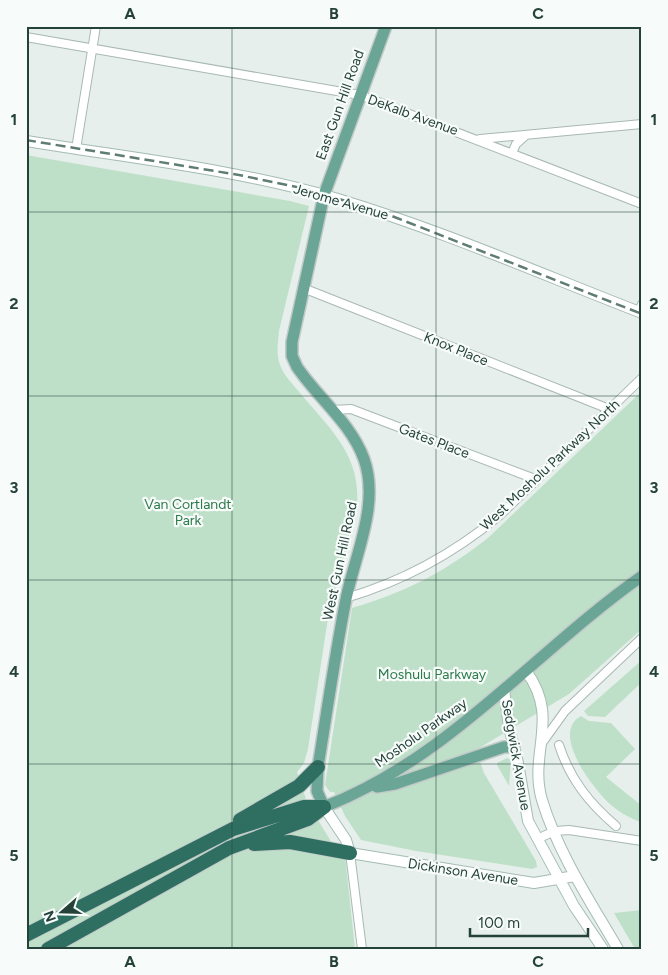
<svg xmlns="http://www.w3.org/2000/svg" width="668" height="975" font-family="Figtree,sans-serif">
<style>
.green{fill:#bfe0c8}
.lines{fill:none;stroke-linecap:round;stroke-linejoin:round}
.street-casing{stroke:#a8b8b2;stroke-width:10}
.secondary-casing{stroke:#a4bbb3;stroke-width:12}
.primary-casing{stroke:#c2cac8;stroke-width:14}
.highway-casing{stroke:#c2cac8;stroke-width:16}
.street{stroke:#fff;stroke-width:8}
.secondary{stroke:#fff;stroke-width:10}
.primary{stroke:#6aa596;stroke-width:11}
.highway{stroke:#2f6f62;stroke-width:14}
.rail{stroke:#5f7d75;stroke-width:2.5;stroke-dasharray:10 5;stroke-linecap:butt}
.grid{fill:none;stroke:#24423a;stroke-width:1;stroke-opacity:0.55}
.labels{text-anchor:middle;dominant-baseline:central;stroke-width:4.5;stroke-linejoin:round;paint-order:stroke}
.street-label{font-size:14px;fill:#24423a;stroke:#f7fbf9}
.park-label{font-size:14px;fill:#2d7a4b;stroke:#f7fbf9}
.neatline{fill:none;stroke:#24423a;stroke-width:2}
.grid-label{font-size:16px;text-anchor:middle;font-weight:bold;fill:#24423a}
</style>
<rect width="100%" height="100%" fill="#e6efeb"/>
<path class="green" d="M26 155 290 201 309 206 279 331C278 343 276 354 280 365 284 376 293 384 300 393 330 429 361 455 357 505L328 618 308 749 304 763 297 772 307 802 332 843 345 856 355 949H26Z
M642 391V629L569 694 476 750 484 773 536 861 537 867 532 869 416 851 361 840 345 816 334 792H330L325 785 352 608C406 592 445 572 489 537Z
M642 660V682L605 717 588 716 584 711Z
M581 716 589 721 611 723 635 749 606 777 642 806V823C631 818 620 813 611 805 595 791 549 733 581 716Z
M507 758 511 760 509 786 497 765V763Z
M642 910V949H635L614 913Z"/>
<g class="lines">
<defs>
<path id="street" d="M26 37 360 95 642 204
M480 139 642 124
M76 149 96 26
M512 153 516 144 525 136
M303 288 609 409
M639 312 642 304
M332 410 351 409 535 479
M346 598C404 581 453 554 499 516L642 378
M542 743 565 711 642 638
M559 745C570 779 589 803 616 826
M537 839 555 831 569 830 642 841
M350 853 362 949"/>
<path id="secondary" d="M26 141C130 158 237 169 338 199 441 230 541 274 642 313
M526 671C561 718 528 753 542 800 558 853 590 901 618 949
M504 690 509 727 518 763 528 821 574 906 603 949
M324 807 346 840 350 853 534 883 575 876"/>
<path id="primary" d="M386 26 324 195 292 342V356L297 367C318 398 351 423 364 459 380 504 355 555 346 599 335 655 327 711 318 767L317 791 324 807C450 758 534 652 642 576
M377 787 395 784 504 747H514"/>
<path id="highway" d="M240 820 299 786 318 767
M254 844 290 842 350 853
M26 935 233 829 304 807H324
M48 949 229 848 308 819 324 807"/>
</defs>
<use href="#street" class="street-casing"/>
<use href="#secondary" class="secondary-casing"/>
<use href="#primary" class="primary-casing"/>
<use href="#highway" class="highway-casing"/>
<use href="#street" class="street"/>
<use href="#secondary" class="secondary"/>
<use href="#primary" class="primary"/>
<use href="#highway" class="highway"/>
<path class="rail" d="M26 140 239 175 306 189 379 211 642 314"/>
</g>
<path class="grid" d="M232 26V949M436 26V949M26 212H642M26 396H642M26 580H642M26 764H642"/>
<g class="labels">
<g class="street-label">
<text transform="translate(340 105) rotate(-70)">East Gun Hill Road</text>
<text transform="translate(413 115) rotate(20)">DeKalb Avenue</text>
<text transform="translate(341 202) rotate(16)">Jerome Avenue</text>
<text transform="translate(456 349) rotate(22)">Knox Place</text>
<text transform="translate(434 441) rotate(21)">Gates Place</text>
<text transform="translate(550 465) rotate(-43)">West Mosholu Parkway North</text>
<text transform="translate(340 561) rotate(-78)">West Gun Hill Road</text>
<text transform="translate(421 733) rotate(-35)">Mosholu Parkway</text>
<text transform="translate(516 755) rotate(80)">Sedgwick Avenue</text>
<text transform="translate(463 872) rotate(9)">Dickinson Avenue</text>
</g>
<g class="park-label">
<text x="188" y="504">Van Cortlandt<tspan x="188" dy="16">Park</tspan></text>
<text x="432" y="674">Moshulu Parkway</text>
</g>
</g>
<rect width="668" height="975" fill="none" stroke="#f7fbf9" stroke-width="55"/>
<g transform="translate(62 912) rotate(250)" stroke="#f7fbf9" stroke-width="4" paint-order="stroke">
<path d="M0-4L9 19L0 12L-9 19Z" fill="#24423a"/>
<text y="-8" font-size="14" font-weight="bold" text-anchor="middle" fill="#24423a">N</text>
</g>
<path d="M470 928v8h118v-8" fill="none" stroke="#24423a" stroke-width="2.5"/>
<text x="478" y="928" font-size="15" fill="#24423a" stroke="#f7fbf9" stroke-width="4" paint-order="stroke">100 m</text>
<rect x="28" y="28" width="612" height="920" class="neatline"/>
<g class="grid-label">
<text x="130" y="19">A</text>
<text x="334" y="19">B</text>
<text x="538" y="19">C</text>
<text x="14" y="125">1</text>
<text x="654" y="125">1</text>
<text x="14" y="309">2</text>
<text x="654" y="309">2</text>
<text x="14" y="493">3</text>
<text x="654" y="493">3</text>
<text x="14" y="677">4</text>
<text x="654" y="677">4</text>
<text x="14" y="861">5</text>
<text x="654" y="861">5</text>
<text x="130" y="967">A</text>
<text x="334" y="967">B</text>
<text x="538" y="967">C</text>
</g>
</svg>
